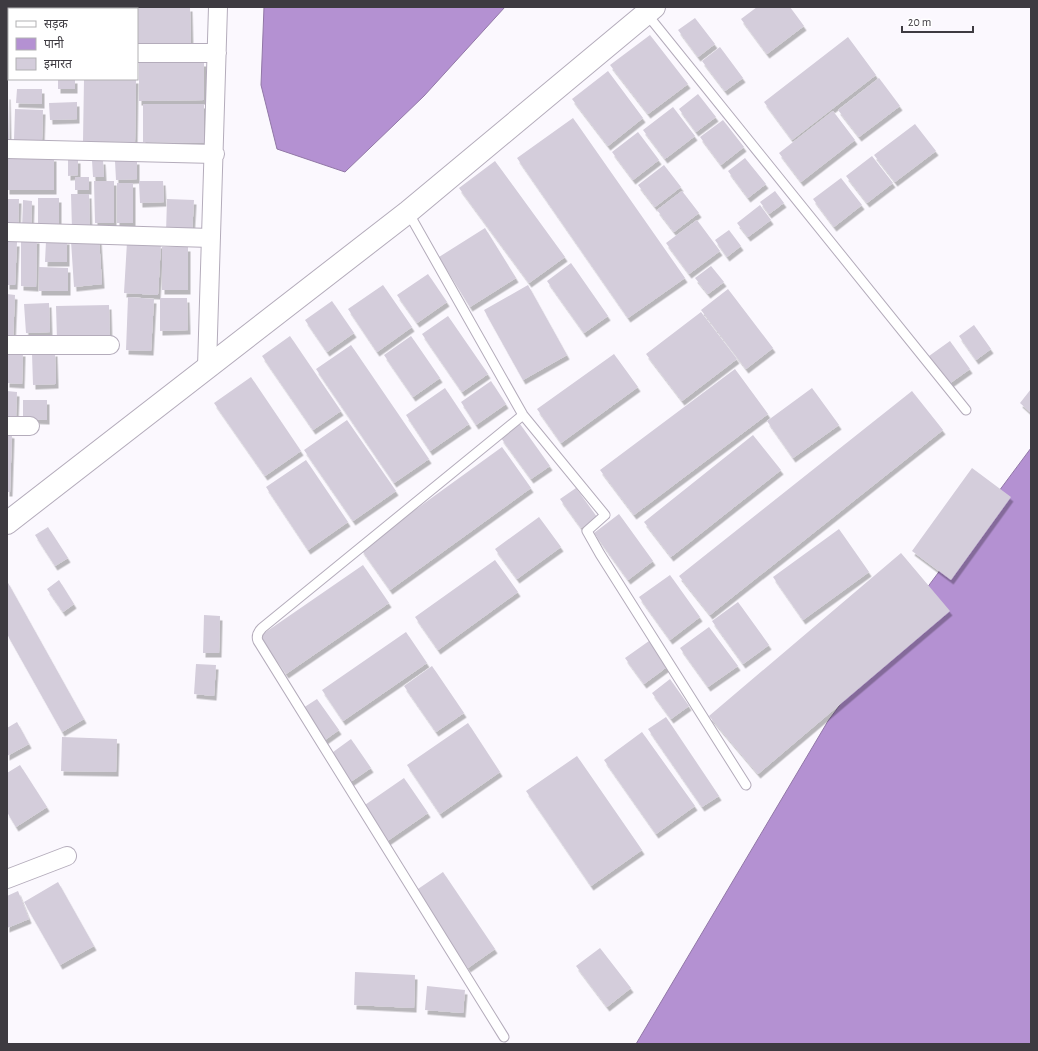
<svg xmlns="http://www.w3.org/2000/svg" width="1038" height="1051" font-family="'Alegreya Sans','Noto Sans Devanagari',sans-serif">
<style>
.water{fill:#b491d2;stroke:#9177a6}
.building{fill:#d4cddb;filter:url(#shadow)}
.lines{fill:none;stroke-linecap:round;stroke-linejoin:round}
.lane-casing{stroke:#b4acbb;stroke-width:11}
.street-casing{stroke:#b4acbb;stroke-width:20}
.secondary-casing{stroke:#b4acbb;stroke-width:24}
.lane{stroke:#fff;stroke-width:9}
.street{stroke:#fff;stroke-width:18}
.secondary{stroke:#fff;stroke-width:22}
</style>
<defs>
<filter id="shadow"><feDropShadow dx="2.5" dy="4.5" stdDeviation="0" flood-color="#0004"/></filter>
</defs>
<rect width="100%" height="100%" fill="#fbf8fe"/>
<path class="water" d="M264 7H505L424 96 345 172 277 149 261 85Z
M1031 448V1044H636L828 721Z"/>
<path class="building" d="M17 7H32V9H17Z
M73 7H98V9H73Z
M131 7H190L191 47 137 49V9H131Z
M757 7H790L804 26 767 54 741 19Z
M695 18 715 44 698 57 678 30Z
M650 35 688 84 648 114 610 65Z
M848 37 876 75 792 140 764 102Z
M720 47 743 78 725 91 702 61Z
M139 62H204V100L139 101Z
M608 71 643 118 608 146 572 99Z
M879 78 900 106 859 137 838 110Z
M58 79H75V89H58Z
M84 79H136L135 142 83 141Z
M17 89H42V104L16 103Z
M698 94 716 117 696 132 679 109Z
M7 95H8L9 140H7Z
M77 102V119L50 120 49 103Z
M143 104H204V143L143 142Z
M673 107 695 136 665 159 643 130Z
M15 109 43 110 42 140H14Z
M833 111 855 140 801 182 779 153Z
M573 118 685 278 628 318 517 158Z
M723 120 744 147 721 165 700 137Z
M915 124 936 151 895 182 874 155Z
M638 132 659 160 633 180 612 152Z
M872 156 893 183 867 203 846 176Z
M7 157H54V190H7Z
M745 158 766 184 748 198 728 171Z
M68 159H78V175L68 176Z
M92 160H103L104 177H93Z
M137 160V179L116 180 115 161Z
M495 161 565 257 529 283 459 188Z
M664 165 681 187 655 207 638 185Z
M75 177H89V190H75Z
M841 178 862 205 834 227 813 199Z
M94 181H114V223H95Z
M139 181H163L164 202 140 203Z
M117 183H133V223H117Z
M682 191 699 213 674 232 657 210Z
M775 191 784 203 769 214 760 202Z
M71 194H89L90 230H72Z
M38 198H59V228L38 229Z
M7 199H19L18 229H7Z
M167 199 194 200 192 234 166 233Z
M23 200 32 201 31 230H22Z
M760 205 771 220 748 237 737 223Z
M697 220 720 251 689 274 666 243Z
M485 228 516 278 470 307 439 257Z
M729 230 741 246 727 257 715 240Z
M99 238 102 284 74 287 71 241Z
M21 239H37L36 287 21 286Z
M67 240V262H45L46 241Z
M7 242H17L15 285H7Z
M127 242 161 244 158 295 124 293Z
M162 247H188V290H162Z
M571 263 608 316 584 333 547 281Z
M711 266 724 282 708 294 695 278Z
M39 267 68 268V291H39Z
M428 274 447 302 417 323 397 295Z
M383 285 412 327 377 352 348 309Z
M528 285 567 355 523 380 484 310Z
M728 289 773 348 746 369 701 310Z
M7 294 15 295 13 340H7Z
M128 297 154 299 151 351 126 350Z
M160 298H187L188 330 160 331Z
M332 301 354 333 327 352 305 320Z
M49 303 50 332 26 333 24 304Z
M109 305 110 339 57 340 56 306Z
M701 312 737 359 682 401 646 354Z
M448 316 488 374 462 392 422 334Z
M974 325 991 349 976 360 959 336Z
M290 336 341 411 313 430 262 356Z
M411 336 440 378 413 397 384 355Z
M950 341 970 369 949 384 929 356Z
M351 345 429 459 394 483 316 369Z
M7 352H23L22 384 7 383Z
M55 352 56 384 33 385 32 353Z
M614 354 638 387 561 443 537 409Z
M735 369 768 414 634 515 600 470Z
M251 377 301 451 265 476 214 403Z
M491 381 506 404 476 425 461 402Z
M445 388 469 424 430 451 406 415Z
M812 388 839 425 793 458 767 421Z
M1031 389V413L1020 403Z
M7 391 17 392 16 417H7Z
M912 391 943 430 710 615 679 576Z
M23 400H47V420L23 419Z
M347 420 396 491 353 521 304 450Z
M520 424 550 466 531 479 501 438Z
M7 433 12 434 10 492H7Z
M753 435 781 470 671 557 644 522Z
M502 447 531 488 390 590 361 549Z
M306 460 348 522 308 550 266 487Z
M972 468 1011 497 951 580 912 551Z
M576 488 597 517 581 528 560 499Z
M619 514 653 561 628 580 594 533Z
M539 517 561 547 517 579 495 549Z
M48 527 68 558 55 566 35 535Z
M839 529 869 572 803 620 773 577Z
M901 553 950 611 758 774 709 716Z
M495 560 518 592 438 650 415 617Z
M363 565 389 603 286 674 260 636Z
M670 575 700 617 670 640 639 597Z
M59 580 74 604 63 612 47 589Z
M7 581 84 719 62 732 7 634Z
M738 602 769 645 743 664 712 621Z
M204 615 220 616 219 653H203Z
M709 627 738 666 708 687 680 648Z
M406 632 427 663 343 721 322 690Z
M649 641 667 667 644 684 625 658Z
M196 664 216 665 214 696 194 694Z
M432 666 464 713 436 732 404 686Z
M670 679 689 706 671 719 652 693Z
M317 699 339 730 325 740 303 708Z
M666 717 719 796 702 807 648 729Z
M17 722 29 744 7 756V728Z
M468 723 500 772 440 814 407 765Z
M642 732 695 806 656 834 604 760Z
M62 737 117 739 116 772 61 771Z
M351 739 371 768 349 783 329 755Z
M577 756 642 850 591 886 526 791Z
M20 765 47 807 16 827 7 812V773Z
M404 778 428 813 386 842 362 807Z
M443 872 495 949 468 968 415 891Z
M58 882 94 946 60 965 24 902Z
M18 891 29 919 7 928V896Z
M600 948 631 988 607 1007 576 966Z
M355 972 415 975 414 1008 354 1005Z
M427 986 465 990 463 1013 425 1010Z"/>
<g class="lines">
<defs>
<path id="lane" d="M646 13 966 410
M408 212 523 415 605 515 587 531 600 554 746 785
M504 1037 258 641C256 636 258 632 262 628L523 415"/>
<path id="street" d="M7 53H9
M137 53H217
M7 149 215 154
M7 232 211 238
M7 345H110
M207 367 218 7
M7 426H30
M7 879 67 856"/>
<path id="secondary" d="M7 523 408 212 654 7"/>
</defs>
<use href="#lane" class="lane-casing"/>
<use href="#street" class="street-casing"/>
<use href="#secondary" class="secondary-casing"/>
<use href="#lane" class="lane"/>
<use href="#street" class="street"/>
<use href="#secondary" class="secondary"/>
</g>
<rect width="1038" height="1051" fill="none" stroke="#3e3b41" stroke-width="16"/>
<rect x="8" y="8" width="130" height="72" fill="#ffffff" stroke="#b2b1b3"/>
<rect x="16" y="21" width="20" height="6" fill="#ffffff" stroke="#b2b1b3"/>
<text x="44" y="28" font-size="12" fill="#3e3b41">सड़क</text>
<rect x="16" y="38" width="20" height="12" fill="#b491d2" stroke="#b2b1b3"/>
<text x="44" y="48" font-size="12" fill="#3e3b41">पानी</text>
<rect x="16" y="58" width="20" height="12" fill="#d4cddb" stroke="#b2b1b3"/>
<text x="44" y="68" font-size="12" fill="#3e3b41">इमारत</text>
<path d="M902 26v6h71v-6" fill="none" stroke="#3e3b41" stroke-width="2"/>
<text x="908" y="26" font-size="12" fill="#3e3b41" stroke="#ffffff" stroke-width="3" paint-order="stroke">20 m</text>
</svg>
